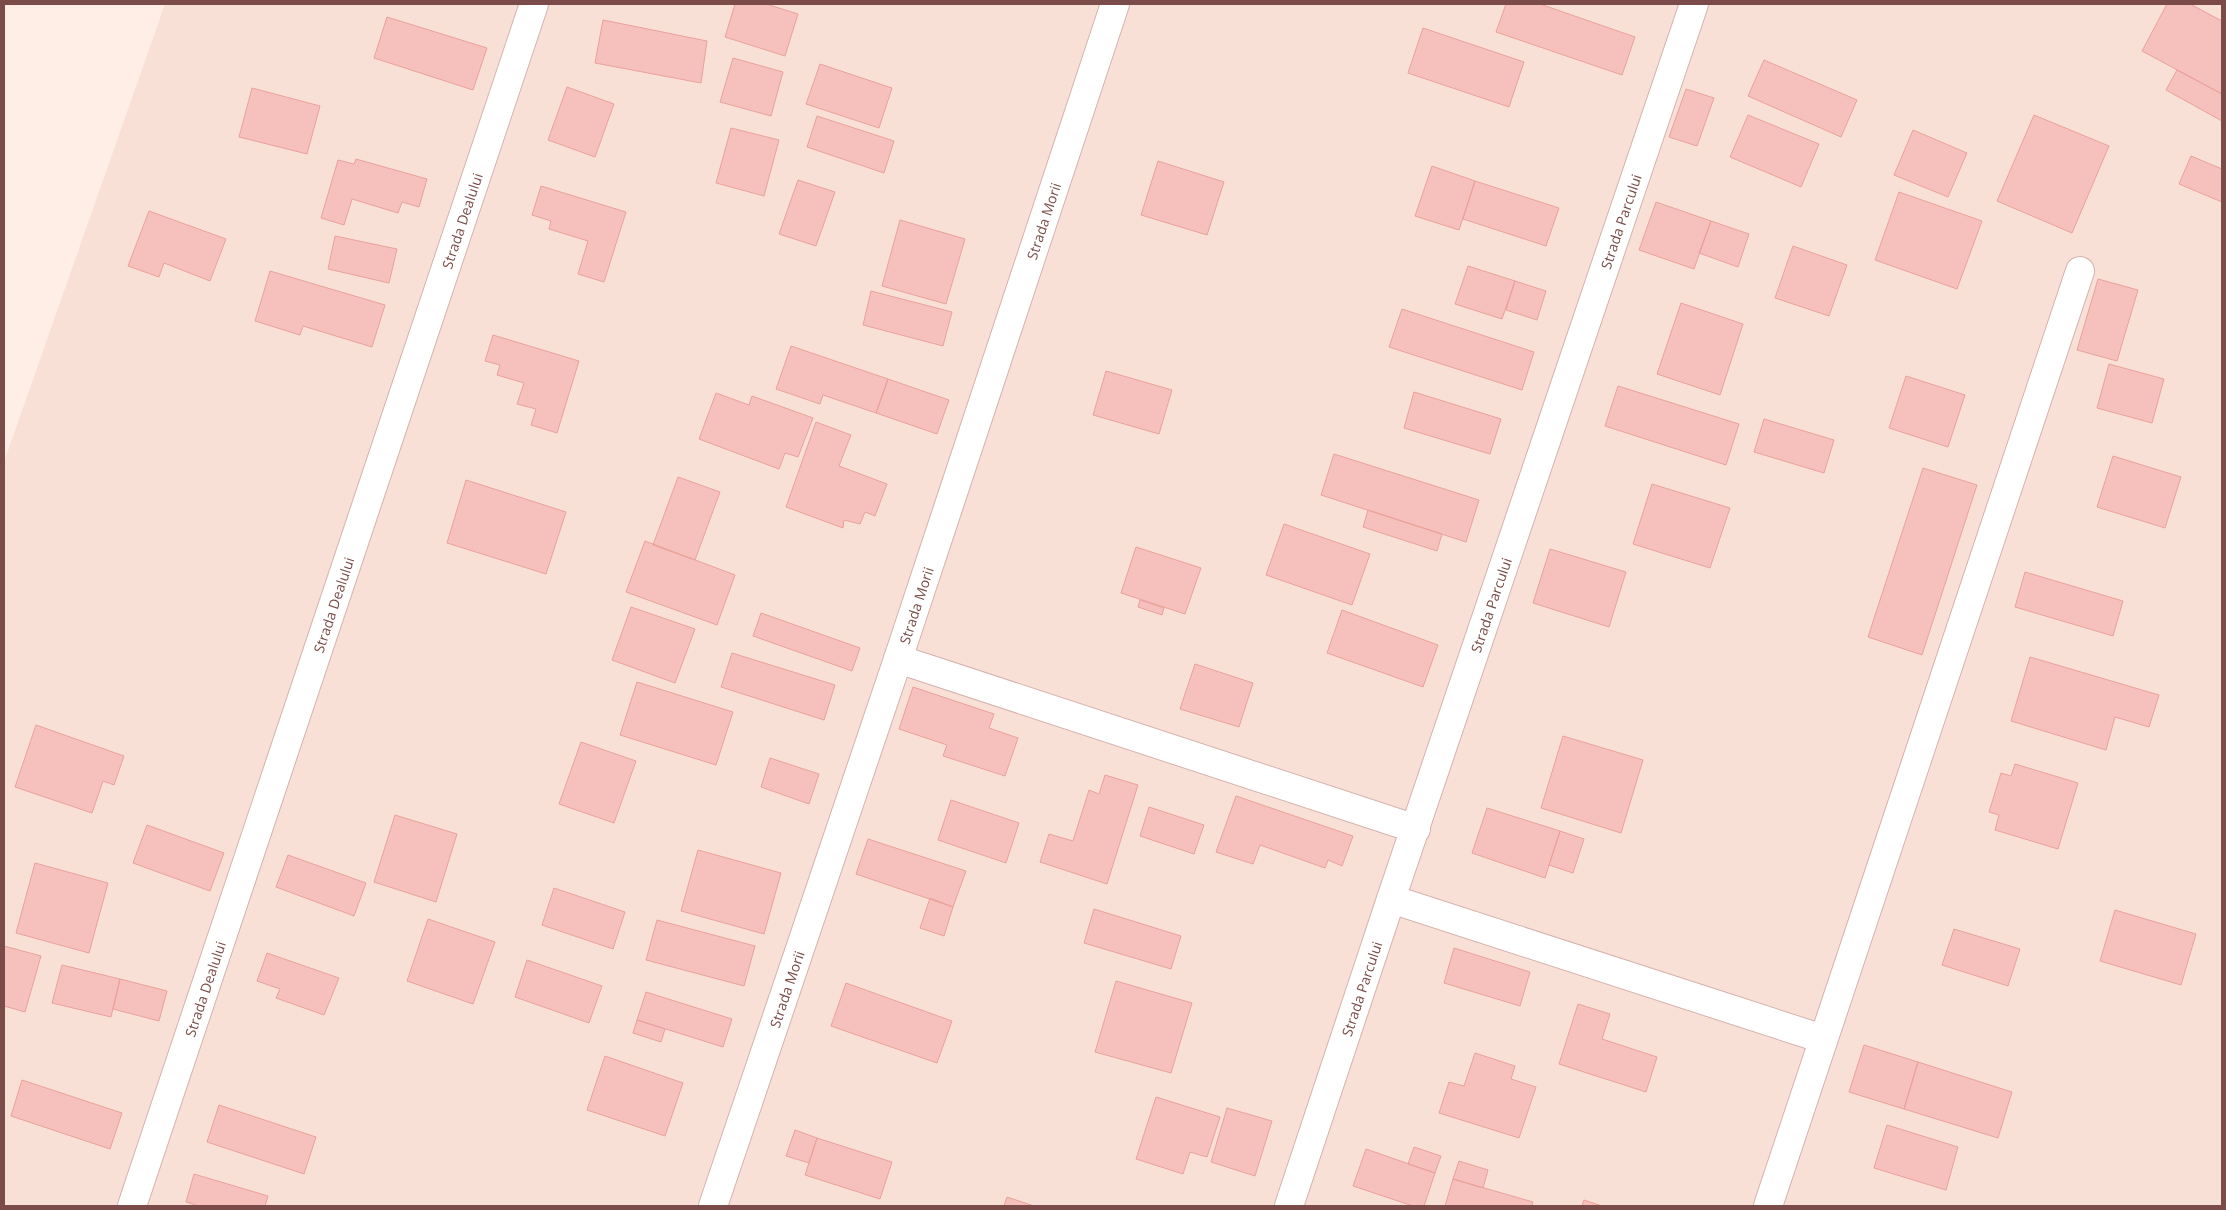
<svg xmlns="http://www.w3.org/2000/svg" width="2226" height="1210" font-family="'Open Sans',sans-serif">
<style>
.residential{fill:#f8e0d7}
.building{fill:#f6c1bc;stroke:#eaa19a}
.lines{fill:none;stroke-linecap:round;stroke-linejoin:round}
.minor-casing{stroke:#d4b3ad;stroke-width:30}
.minor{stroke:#fff;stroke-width:28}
.labels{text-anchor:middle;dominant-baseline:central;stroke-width:4;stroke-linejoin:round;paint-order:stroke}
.street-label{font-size:14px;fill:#7a4b48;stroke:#fff3ee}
</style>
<rect width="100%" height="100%" fill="#feeee6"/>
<path class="residential" d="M165 4H2222V1206H4V462Z"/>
<path class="building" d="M735 4H766L798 14 785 56 725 37Z
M1506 4H1540L1635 37 1622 75 1496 32Z
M2167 4H2190L2222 21V94L2142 51Z
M387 17 487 48 473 90 374 58Z
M603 20 707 41 701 83 595 63Z
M1423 28 1524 62 1509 107 1408 73Z
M733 58 783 72 771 116 720 102Z
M1764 60 1857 100 1841 137 1748 96Z
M820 64 892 88 879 128 806 104Z
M2177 70 2222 94V121L2166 90Z
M567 87 614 104 595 157 548 140Z
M252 88 320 106 307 154 239 137Z
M1686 89 1714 98 1697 146 1669 137Z
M1748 115 1819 144 1801 187 1730 157Z
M2034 115 2109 146 2072 233 1997 201Z
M817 116 894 141 884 173 807 147Z
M731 128 779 140 764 196 716 183Z
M1913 130 1967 153 1948 197 1894 175Z
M2191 156 2222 169V202L2179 184Z
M356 159 427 179 419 207 402 202 398 213 352 199 344 225 321 218 338 160 354 164Z
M1158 161 1224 182 1207 235 1141 215Z
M1432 166 1475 181 1459 230 1415 216Z
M798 180 835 192 816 246 779 234Z
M1475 181 1559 208 1546 246 1463 219Z
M541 186 626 212 604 282 578 274 588 241 549 229 551 221 532 215Z
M1899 192 1982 221 1957 289 1875 260Z
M1656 202 1711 221 1694 269 1639 250Z
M149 211 226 239 210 281 164 263 159 277 128 266Z
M900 220 965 239 946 304 882 286Z
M1711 221 1749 234 1738 267 1699 253Z
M335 236 397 249 389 283 328 269Z
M1793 246 1847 265 1829 316 1775 298Z
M1468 266 1515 281 1502 319 1455 304Z
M270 271 385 305 372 347 303 326 300 335 255 321Z
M2098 279 2138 290 2117 361 2077 350Z
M1515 281 1546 291 1537 320 1506 310Z
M871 291 952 312 943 346 863 325Z
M1681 303 1743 324 1720 395 1657 374Z
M1402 309 1534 352 1522 390 1389 347Z
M493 335 579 361 557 433 531 425 536 409 517 404 524 383 497 375 500 365 485 361Z
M791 346 888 379 876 413 823 395 820 404 776 389Z
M2109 364 2164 379 2152 423 2097 408Z
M1106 371 1172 390 1159 434 1093 415Z
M1906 376 1965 395 1948 447 1889 428Z
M888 379 949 400 937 434 876 413Z
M1618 386 1739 424 1726 465 1605 426Z
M1414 392 1501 419 1490 454 1404 428Z
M716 393 749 405 752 396 813 418 798 457 785 453 779 469 699 439Z
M1764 419 1834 440 1824 473 1754 452Z
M816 422 851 435 839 466 887 484 875 516 865 512 860 524 844 520 843 528 786 507Z
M1334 454 1479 500 1466 542 1321 495Z
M2113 456 2181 477 2165 528 2097 507Z
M1923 468 1977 485 1922 655 1868 637Z
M678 477 720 492 695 560 653 545Z
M466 480 566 512 546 574 447 543Z
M1652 484 1730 508 1710 568 1633 544Z
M1368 510 1442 534 1437 551 1363 527Z
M1284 524 1370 554 1352 605 1266 575Z
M645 541 735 575 717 625 626 592Z
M1136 547 1201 568 1185 614 1121 593Z
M1550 549 1626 572 1609 627 1533 603Z
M2025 572 2123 601 2113 636 2015 607Z
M1140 600 1164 608 1162 615 1138 607Z
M631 607 695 629 675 683 612 660Z
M1342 610 1438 645 1423 687 1327 653Z
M761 613 860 648 852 671 753 636Z
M732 653 835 685 824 720 721 687Z
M2030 657 2159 695 2149 727 2115 717 2106 750 2011 721Z
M1195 664 1253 683 1239 727 1180 709Z
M637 682 733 712 716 765 620 735Z
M913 687 994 714 989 728 1018 738 1005 776 943 756 947 745 899 729Z
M36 725 124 756 114 785 103 781 92 813 15 787Z
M1563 736 1643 760 1621 833 1541 808Z
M581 742 636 761 614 823 559 804Z
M770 758 819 774 809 804 761 787Z
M2015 764 2078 783 2058 849 1995 830 1999 815 1989 812 2001 773 2011 776Z
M1105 775 1138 785 1107 884 1040 862 1049 834 1073 841 1089 790 1099 794Z
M1236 796 1353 836 1342 866 1328 860 1325 868 1260 845 1253 864 1216 852Z
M951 800 1019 823 1006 863 938 840Z
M1149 807 1204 825 1194 854 1140 836Z
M1487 808 1560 831 1545 878 1472 853Z
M395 815 457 834 436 902 374 882Z
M147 825 224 853 210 891 133 863Z
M1560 831 1584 839 1573 873 1549 865Z
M868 839 966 871 953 907 856 874Z
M698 850 781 873 764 934 681 911Z
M288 855 366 883 354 916 276 887Z
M35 863 108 883 89 953 16 933Z
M554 888 625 912 613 949 542 925Z
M930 898 953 907 944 936 920 928Z
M1094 909 1181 936 1171 969 1084 943Z
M2115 910 2196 934 2181 985 2100 961Z
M428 919 495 942 473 1004 407 981Z
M657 920 755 946 744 986 646 960Z
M1954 929 2020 949 2008 986 1942 965Z
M4 946 41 956 25 1012 4 1006Z
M1454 948 1530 972 1520 1006 1444 983Z
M267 953 339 978 324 1015 276 998 280 989 257 981Z
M527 960 602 986 589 1023 515 997Z
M62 965 120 979 111 1017 52 1003Z
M120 979 167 991 159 1021 113 1009Z
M1116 981 1192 1003 1171 1073 1095 1052Z
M846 983 952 1021 937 1063 831 1026Z
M646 992 732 1019 723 1047 637 1020Z
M1578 1004 1610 1014 1602 1039 1657 1057 1646 1092 1559 1064Z
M637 1020 665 1029 661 1042 633 1033Z
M1864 1045 1918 1062 1904 1109 1849 1092Z
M1475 1053 1515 1066 1511 1079 1536 1087 1519 1138 1439 1113 1449 1082 1464 1086Z
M605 1056 683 1083 665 1136 587 1110Z
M1918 1062 2012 1092 1998 1138 1904 1109Z
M22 1080 122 1113 110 1149 11 1116Z
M1156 1097 1220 1117 1207 1157 1190 1152 1183 1174 1136 1159Z
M219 1105 316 1137 304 1174 207 1142Z
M1227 1108 1272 1121 1255 1176 1211 1162Z
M1887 1125 1958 1147 1946 1190 1874 1168Z
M795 1130 817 1138 809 1163 786 1156Z
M817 1138 892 1162 880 1199 805 1175Z
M1414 1147 1441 1156 1435 1173 1408 1164Z
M1366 1149 1435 1173 1424 1206H1413L1353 1186Z
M1459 1161 1488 1170 1483 1188 1453 1179Z
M194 1174 268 1196 265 1206H199L186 1202Z
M1453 1179 1533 1202 1532 1206H1445Z
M1007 1197 1034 1206H1004Z
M1584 1200 1602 1206H1582Z"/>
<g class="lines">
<defs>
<g id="minor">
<path d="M898 659 1416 829"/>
<path d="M1391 899 1823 1039"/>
<path id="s1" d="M132 1206 534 4"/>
<path id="s2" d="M713 1206 898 659 1115 4"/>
<path id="s3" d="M1289 1206 1391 899 1694 4"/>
<path d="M1768 1206 2080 271"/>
</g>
</defs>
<use href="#minor" class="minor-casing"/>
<use href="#minor" class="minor"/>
</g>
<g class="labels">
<g class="street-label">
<text stroke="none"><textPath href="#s1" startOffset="1039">Strada Dealului</textPath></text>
<text stroke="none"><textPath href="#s2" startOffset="1039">Strada Morii</textPath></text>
<text stroke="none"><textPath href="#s3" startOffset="1039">Strada Parcului</textPath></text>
<text stroke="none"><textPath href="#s1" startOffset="634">Strada Dealului</textPath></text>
<text stroke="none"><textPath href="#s3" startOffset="634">Strada Parcului</textPath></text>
<text stroke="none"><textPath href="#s2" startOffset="634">Strada Morii</textPath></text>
<text stroke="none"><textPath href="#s3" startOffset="229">Strada Parcului</textPath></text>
<text stroke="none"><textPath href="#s1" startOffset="229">Strada Dealului</textPath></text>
<text stroke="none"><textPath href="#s2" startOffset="229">Strada Morii</textPath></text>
</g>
</g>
<rect width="2226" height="1210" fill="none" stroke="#7a4b48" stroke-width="10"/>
</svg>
